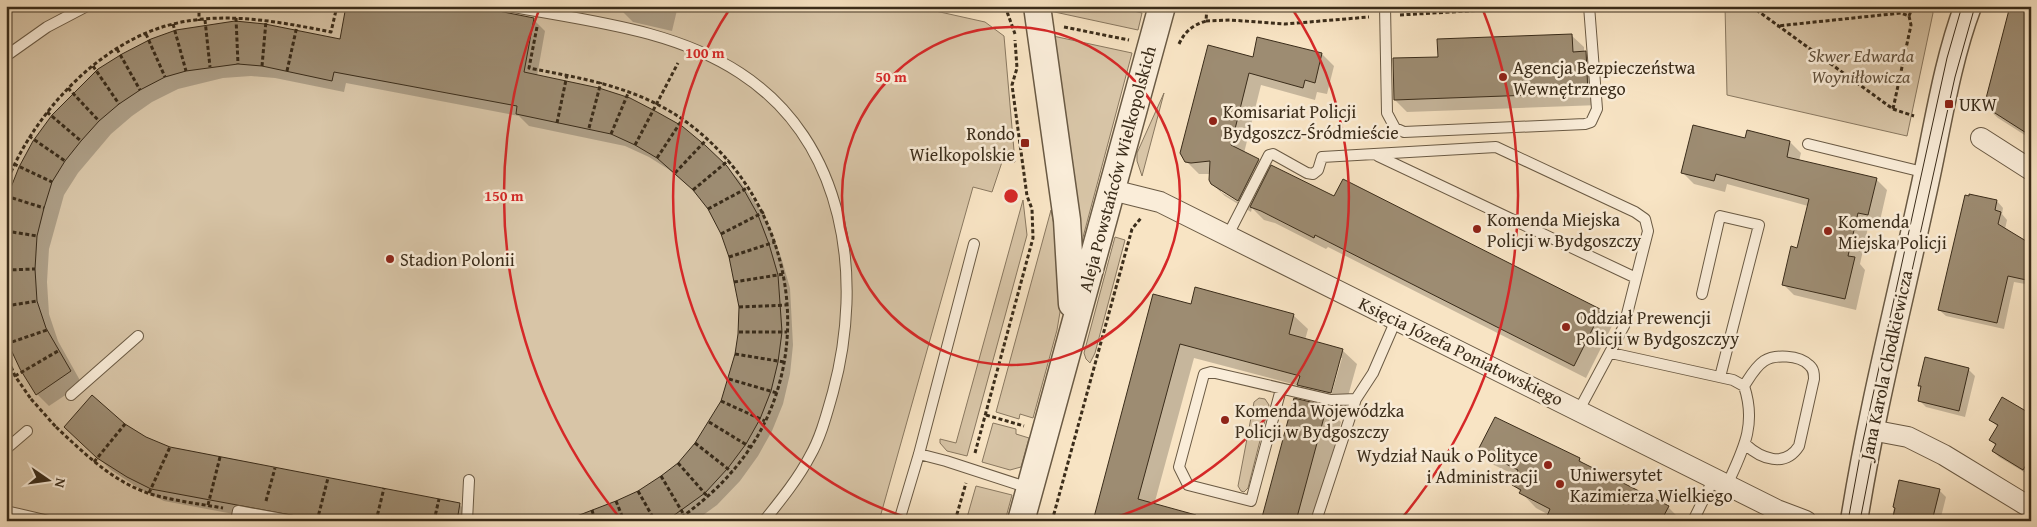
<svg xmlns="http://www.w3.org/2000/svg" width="2037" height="527" font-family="'Gentium Book Plus',serif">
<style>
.green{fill:#d8c5a7;stroke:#897860}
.shadow{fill:#0003;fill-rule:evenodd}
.building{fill:#9d8c72;stroke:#3a2c1a}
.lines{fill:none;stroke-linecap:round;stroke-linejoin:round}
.service-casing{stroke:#6a5a44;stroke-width:12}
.minor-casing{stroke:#6a5a44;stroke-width:22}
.tertiary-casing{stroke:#6a5a44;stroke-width:29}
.path{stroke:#3a2c1a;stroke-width:3;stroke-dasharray:4 2.5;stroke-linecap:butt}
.service{stroke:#faedd9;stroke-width:10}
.minor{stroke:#faedd9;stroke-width:20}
.tertiary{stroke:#faedd9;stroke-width:26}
.tram{stroke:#3a2c1a;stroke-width:1}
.path-bridge{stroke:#3a2c1a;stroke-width:3;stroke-dasharray:4 2.5;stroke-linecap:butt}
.ring{fill:none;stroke:#d62828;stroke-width:2.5}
.poi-dot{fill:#8f2418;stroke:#faedd9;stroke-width:2}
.labels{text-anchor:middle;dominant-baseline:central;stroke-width:5;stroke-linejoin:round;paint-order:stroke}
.park-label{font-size:18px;font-style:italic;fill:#62523d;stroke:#faedd9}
.poi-label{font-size:18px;fill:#3a2c1a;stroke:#faedd9;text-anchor:start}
.street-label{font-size:18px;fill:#3a2c1a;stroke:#faedd9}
.centre{fill:#d62828;stroke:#faedd9;stroke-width:2.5}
.ring-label{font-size:15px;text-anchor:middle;font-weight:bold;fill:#d62828;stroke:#faedd9;stroke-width:5;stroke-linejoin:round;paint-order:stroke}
</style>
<rect width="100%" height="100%" fill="#f8e4c4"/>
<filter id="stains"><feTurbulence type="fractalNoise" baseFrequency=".004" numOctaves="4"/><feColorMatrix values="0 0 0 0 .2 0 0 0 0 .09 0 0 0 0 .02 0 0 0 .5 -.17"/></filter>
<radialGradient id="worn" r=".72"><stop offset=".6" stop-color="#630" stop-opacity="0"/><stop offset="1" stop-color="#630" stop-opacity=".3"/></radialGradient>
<path class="green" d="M30 6H913L985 22 1004 36 1015 162H1002L992 192 973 187 879 521H6V11Z
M1049 6H1113L1142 13 1138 30 1050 11Z
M1725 6H1931L1933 13 1907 136 1727 95Z
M1053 36 1132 53 1082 241Z
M1164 93 1142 176 1137 161V153Z
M1023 200 1027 235 967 456 947 451 940 443V439L956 443Z
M1051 210 1058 245 1062 300 1057 330 1033 418 1020 414 1019 419 996 412Z
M1115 237 1125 240 1095 353 1090 363 1086 359 1084 353Z
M1259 398 1265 399 1269 405 1248 488 1244 492 1241 491 1238 486 1254 402Z
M993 423 1016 429V434L1029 438 1021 467 1010 470 982 462Z
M976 486 1012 495 1005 521H966Z"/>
<path class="shadow" d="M624 6H678L672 31 633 22 623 12Z
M2031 6V139L1998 118 1985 106Z
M533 19 545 31 537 76 706 147 739 180 756 204 770 228 781 257 790 288 793 345 790 374 783 404 772 431 758 456 740 481 717 505 695 521H569V517L592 512 639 492 679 463 696 444 722 402 731 379 740 334V307L730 257 722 233 709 209 698 194 671 171 649 157 625 146 529 126 519 116 346 83 344 92 275 78 251 76 223 78 178 89 152 102 132 116 111 134 78 173 64 195 49 249 47 282 49 314 58 341 82 384 49 406 37 394 6 205 177 31 235 23 341 41Z
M1571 35 1584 47V52L1598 65 1600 105 1407 112 1395 100 1439 58Z
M1322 54 1334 66 1327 94 1317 92 1315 100 1261 85 1244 153 1258 160 1270 172 1601 311 1613 324 1586 378 1328 247 1326 249 1275 223 1264 220 1252 208 1251 212 1225 196 1212 184 1210 174H1199L1186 161 1254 58ZM1221 189 1244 203 1243 205 1221 192Z
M1746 139 1790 142 1801 153 1799 161 1876 179 1887 190 1879 225 1869 223 1860 264 1865 270 1856 310 1794 295 1783 284 1798 249 1808 206 1727 184 1725 192 1694 184 1683 173Z
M1997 201 2003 208 2002 214 2007 220 2005 229 2031 246V285L2014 282 2004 329 1946 316 1939 310Z
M1192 305 1293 315 1308 329 1305 340 1342 350 1357 364 1345 407 1313 399 1300 386 1194 358 1154 505 1213 521H1095ZM1339 358H1342L1330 399H1328Z
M1968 369 1975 376 1965 417 1926 407 1919 400 1922 388 1919 385Z
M1326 407 1341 422 1314 521H1263Z
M2031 416V473L2029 475 1999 457 1993 451 1996 446 1990 440 1998 427 1990 420Z
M124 425 145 438 169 448 459 504 472 517 471 521H271L164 501 140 489 111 470 78 439Z
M1480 450 1579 459 1585 465 1668 507 1682 521H1552L1549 515 1536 508 1514 485 1517 476 1494 465Z
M1900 482 1939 490 1946 497 1940 521H1891Z
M475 518 490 521H475Z"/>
<path class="building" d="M346 6H473L534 18 524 72 599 88 630 98 657 112 682 126 706 146 727 166 744 190 758 215 769 244 778 275 782 332 778 362 771 391 760 419 746 444 728 468 705 493 666 521H570L569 519 616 501 638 491 661 476 678 463 695 443 721 401 735 354 738 334 739 307 729 257 721 234 708 209 693 190 657 158 635 145 611 134 516 114 517 106 334 72 332 81 262 66 238 64 186 71 165 77 140 90 119 104 99 121 81 141 65 161 52 182 44 208 37 236 35 269 37 301 46 328 71 371 36 395 20 369 6 339V200L19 167 33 141 52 115 98 69 122 54 151 39 176 30 235 21 265 24 340 39Z
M2010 6H2031V136L1984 106Z
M1572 34 1573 52 1586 51 1588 93 1394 100 1393 58 1438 57 1437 39Z
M1257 37 1322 53 1315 83 1305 80 1303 88 1249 73 1231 145 1259 159 1238 201 1211 184 1209 180 1210 161 1191 163 1185 162 1180 153 1208 45 1253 57Z
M1693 125 1745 138 1747 130 1790 141 1787 157 1877 178 1868 215 1858 213 1848 256 1855 257 1845 299 1782 285 1791 246 1797 248 1809 199 1716 174 1714 181 1681 173Z
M1271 165 1334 196 1343 179 1602 310 1574 366 1315 235 1314 238 1261 211 1250 207Z
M1969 194 1997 200 1995 210 2001 212 1998 224 2031 244V281L2008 276 1997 323 1938 310 1965 195 1969 196Z
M1195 287 1294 314 1289 334 1343 349 1331 393 1297 385 1300 376 1180 344 1138 499 1196 515 1195 521H1093L1153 294 1191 304Z
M1925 357 1969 368 1959 411 1918 401 1921 386H1918Z
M92 395 125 424 146 437 170 447 460 503 457 521H323L151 489 127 477 97 458 64 427Z
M2002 397 2031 414V457L2023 470 1992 451 1996 444 1989 440 1998 425 1989 420Z
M1294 398 1327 406 1296 521H1261Z
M1495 417 1580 458 1579 461 1669 506 1661 521H1545L1550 509 1519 493 1521 490 1512 485 1518 470 1478 450Z
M1899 480 1940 489 1932 521H1892L1895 508 1893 507Z"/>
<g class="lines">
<defs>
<path id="service" d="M509 6C587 21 673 29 740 73 846 142 864 278 833 392 827 413 821 437 810 456 798 479 780 501 764 521
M1385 6 1387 113 1395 128 1404 132 1585 124 1591 122 1597 109 1589 6
M6 56 47 27 87 6
M1808 144 1927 173
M1378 156 1636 278
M1228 235 1269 155 1273 154 1307 173 1313 174 1318 170 1322 157 1496 147 1635 212 1645 219 1648 231 1624 326 1579 410
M1702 294 1720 216 1759 225 1720 377
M1611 353 1733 380 1744 386C1757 425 1743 450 1727 485
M1744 386C1750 377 1755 367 1764 361 1775 354 1799 355 1809 365 1814 369 1814 374 1814 379L1799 446C1785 468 1761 459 1745 444
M1281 389 1251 501 1188 485 1179 467 1204 374 1211 372 1331 400 1356 399 1373 373 1396 320
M71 395 138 336
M6 449 27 431
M919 454 946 461 1029 488
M6 511 49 521
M236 521 238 511 293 521
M467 521 469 480
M899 521 919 454 974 244
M1316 521 1356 399
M1693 521 1714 478"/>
<path id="minor" d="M1981 138 2031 170
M1112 190 1160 202 1777 510 1806 521
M1871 430 1908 437 1944 455 2031 508"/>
<path id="tertiary" d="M1037 6 1067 220 1072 304
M1021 521 1162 6
M1854 521C1871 413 1898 308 1921 202 1936 138 1945 67 1968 6"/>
</defs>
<use href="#service" class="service-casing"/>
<use href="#minor" class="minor-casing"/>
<use href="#tertiary" class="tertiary-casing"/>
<path class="path" d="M199 6V21
M1005 6 1015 34
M1751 6 1893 109 1911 25 1909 16 1901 13 1777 26
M1400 15 1554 6
M1909 16 1913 6
M236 18 238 64
M205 20 210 67
M1206 21 1230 20 1285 24 1369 17
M173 24 186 71
M537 27 529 68C585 79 637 87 685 121 778 188 815 315 766 420 746 462 714 495 676 521
M1064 27 1129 40
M146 34 165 77
M1179 44C1185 31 1193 25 1206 21L1207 6
M117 49 140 90
M93 66 119 104
M262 66 266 21
M287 71 297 26
M68 88 99 121
M1893 109 1914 116
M47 112 81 141
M557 123 567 75
M589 128 601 82
M611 134 629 91
M29 136 65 161
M635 145 678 63
M657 158 682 120
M14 164 52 182
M675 173 707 139
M6 184C33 114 99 42 173 24 226 11 280 22 331 32L337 6
M693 190 729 160
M6 196 44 208
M708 209 749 187
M6 231 37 236
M721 234 764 212
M729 257 775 242
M6 270 35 269
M734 282 784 274
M6 306 37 301
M739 307 787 305
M739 332H787
M6 344 47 330
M735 354 784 362
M6 355 15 376 31 399
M15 376 58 351
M729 379 777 393
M721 401 765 421
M986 415 1024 426
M709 422 750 447
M56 427C85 454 115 484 154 495 176 501 200 504 223 508
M695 443 732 472
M975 453 1033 238 1032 209 1027 196 1012 85 1017 68 1015 40
M94 462 125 424
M678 463 708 497
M661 476 684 515
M638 491 655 521
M149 493 170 447
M266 501 275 468
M616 501 624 521
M208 505 220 457
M592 510 595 521
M317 521 328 478
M376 521 384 488
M434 521 439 499
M490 521V520
M955 521 966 483
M1052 521 1132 229 1141 218"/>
<use href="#service" class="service"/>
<use href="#minor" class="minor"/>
<use href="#tertiary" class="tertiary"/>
<path class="tram" d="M1848 521 1862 445 1947 58 1962 6
M1860 521 1885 392 1955 77 1975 6"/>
<path class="path-bridge" d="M31 399 56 427"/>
</g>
<g class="ring">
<circle cx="1011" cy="196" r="169"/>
<path d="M915 520A338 338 0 0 1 731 7M1291 7A338 338 0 0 1 1107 520"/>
<path d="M620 518A507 507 0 0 1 539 10M1483 10A507 507 0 0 1 1402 518"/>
</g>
<g class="poi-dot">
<circle cx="1503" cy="77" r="5"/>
<rect x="1944" y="99" width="10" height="10" rx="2.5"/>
<circle cx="1213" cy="121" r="5"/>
<rect x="1020" y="138" width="10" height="10" rx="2.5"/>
<circle cx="1477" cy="229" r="5"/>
<circle cx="1828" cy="231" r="5"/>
<circle cx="390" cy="259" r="5"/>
<circle cx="1566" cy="327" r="5"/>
<circle cx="1225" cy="420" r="5"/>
<circle cx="1548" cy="465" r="5"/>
<circle cx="1560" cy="484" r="5"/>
</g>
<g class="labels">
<g class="park-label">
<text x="1861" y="55">Skwer Edwarda<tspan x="1861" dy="21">Woyniłłowicza</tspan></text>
</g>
<g class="poi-label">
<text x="1513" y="67">Agencja Bezpieczeństwa<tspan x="1513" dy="21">Wewnętrznego</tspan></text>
<text x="1959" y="104">UKW</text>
<text x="1223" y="111">Komisariat Policji<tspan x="1223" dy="21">Bydgoszcz-Śródmieście</tspan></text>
<text x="1015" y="133" text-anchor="end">Rondo<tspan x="1015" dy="21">Wielkopolskie</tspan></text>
<text x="1487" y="219">Komenda Miejska<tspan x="1487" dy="21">Policji w Bydgoszczy</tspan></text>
<text x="1838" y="221">Komenda<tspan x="1838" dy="21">Miejska Policji</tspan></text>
<text x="400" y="259">Stadion Polonii</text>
<text x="1576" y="317">Oddział Prewencji<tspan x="1576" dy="21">Policji w Bydgoszczyy</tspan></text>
<text x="1235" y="410">Komenda Wojewódzka<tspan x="1235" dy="21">Policji w Bydgoszczy</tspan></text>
<text x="1538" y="455" text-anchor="end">Wydział Nauk o Polityce<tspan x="1538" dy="21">i Administracji</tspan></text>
<text x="1570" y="474">Uniwersytet<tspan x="1570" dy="21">Kazimierza Wielkiego</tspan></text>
</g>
<g class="street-label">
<text transform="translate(1117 169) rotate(-75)">Aleja Powstańców Wielkopolskich</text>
<text transform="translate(1461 351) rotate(26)">Księcia Józefa Poniatowskiego</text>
<text transform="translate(1886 365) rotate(-78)">Jana Karola Chodkiewicza</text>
</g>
</g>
<circle cx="1011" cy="196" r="8" class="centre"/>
<g class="ring-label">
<text x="705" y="58">100 m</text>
<text x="891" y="82">50 m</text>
<text x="504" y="201">150 m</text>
</g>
<rect width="2037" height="527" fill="none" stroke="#f8e4c4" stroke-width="25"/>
<rect x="8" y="8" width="2022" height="512" fill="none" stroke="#3a2c1a" stroke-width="2.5"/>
<rect x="12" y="12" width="2012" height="502" fill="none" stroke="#3a2c1a"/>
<g transform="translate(48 480) rotate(103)" stroke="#faedd9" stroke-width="4" paint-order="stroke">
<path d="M0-4L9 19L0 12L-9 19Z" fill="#3a2c1a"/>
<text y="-8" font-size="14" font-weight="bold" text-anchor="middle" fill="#3a2c1a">N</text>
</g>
<rect width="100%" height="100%" filter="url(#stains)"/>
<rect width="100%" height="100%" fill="url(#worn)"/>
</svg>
